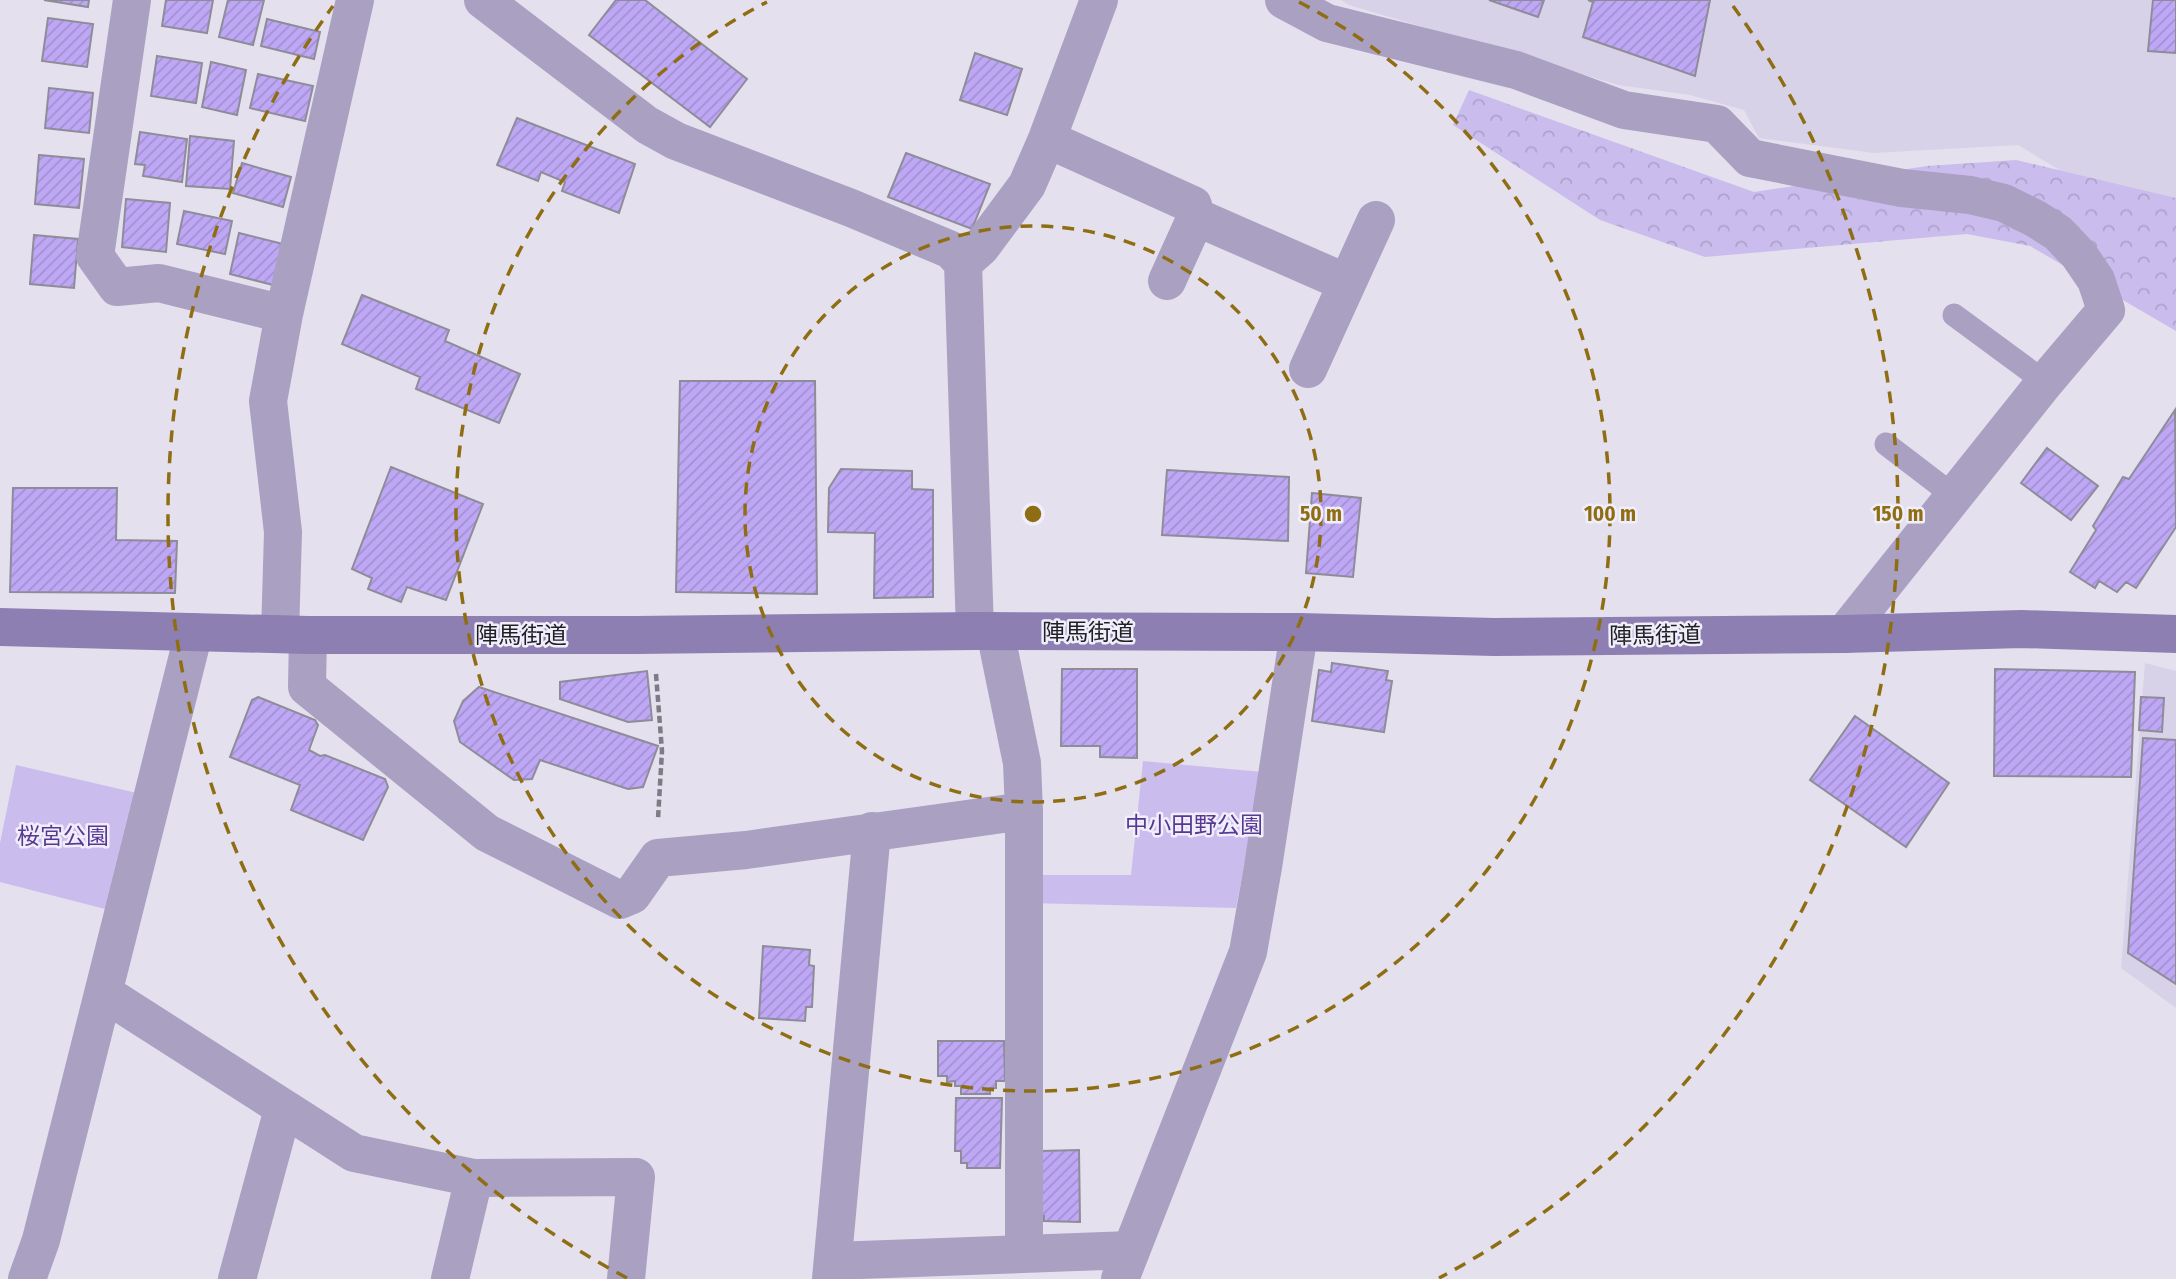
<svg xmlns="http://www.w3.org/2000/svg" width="2176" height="1279" font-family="'Fira Sans Condensed','Noto Sans JP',sans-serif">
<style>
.built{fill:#d8d2e8}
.forest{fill:url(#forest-crowns)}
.green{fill:#cabdee}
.building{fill:url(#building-hatch);stroke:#8f8c99;stroke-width:2}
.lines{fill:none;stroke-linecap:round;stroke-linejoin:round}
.path{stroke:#7d7b84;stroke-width:4.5;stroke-dasharray:7 3.5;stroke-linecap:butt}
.lane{stroke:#a9a0c2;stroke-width:23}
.street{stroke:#a9a0c2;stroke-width:38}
.secondary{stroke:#8d7fb1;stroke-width:38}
.ring{fill:none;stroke:#8f6e13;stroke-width:3.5;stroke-dasharray:12 9}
.labels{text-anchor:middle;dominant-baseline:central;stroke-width:5;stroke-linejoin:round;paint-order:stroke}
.street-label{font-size:23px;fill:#201f24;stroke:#f1eefc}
.park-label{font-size:23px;fill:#583890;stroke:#f1eefc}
.centre{fill:#8f6e13;stroke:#f1eefc;stroke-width:3.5}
.ring-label{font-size:21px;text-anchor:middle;font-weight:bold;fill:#8f6e13;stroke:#f1eefc;stroke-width:5;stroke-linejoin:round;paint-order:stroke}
</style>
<defs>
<pattern id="forest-crowns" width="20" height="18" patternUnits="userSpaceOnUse" patternTransform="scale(1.75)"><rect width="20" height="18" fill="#cabdee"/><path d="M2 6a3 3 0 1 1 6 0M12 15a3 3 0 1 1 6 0" fill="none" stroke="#ada2cc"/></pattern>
<pattern id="building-hatch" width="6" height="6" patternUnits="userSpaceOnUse" patternTransform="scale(1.75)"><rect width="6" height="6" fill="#bea8f5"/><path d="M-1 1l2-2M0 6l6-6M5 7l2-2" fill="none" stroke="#a390d2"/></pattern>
</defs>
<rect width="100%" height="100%" fill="#e4e0ee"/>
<path class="built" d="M1341 0H2176V240L2018 145 1874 153 1759 138 1744 110 1690 95 1618 85 1349 5Z
M2145 663 2176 671V1008L2121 968Z"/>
<path class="forest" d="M1469 90 1754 192 1927 166 2016 160 2176 198V331L2030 246 1967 234 1705 257 1600 220 1453 125Z"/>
<path class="green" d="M1143 761 1262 772 1236 908 1028 903 1033 875H1131Z
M16 765 137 793 109 910 0 882V843Z"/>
<path class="building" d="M44 0H89L88 7Z
M166 0H213L207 33 162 26Z
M228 0H264L253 45 219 37Z
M616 0H645L747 79 710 127 589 35Z
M1489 0H1544L1538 17Z
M1588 0H1710L1695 76 1583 37 1593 2Z
M2153 0H2176V53L2148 51Z
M48 18 93 24 87 67 42 61Z
M267 19 320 32 314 59 261 46Z
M975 53 1022 69 1007 115 960 100Z
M157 56 202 63 196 103 151 96Z
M211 62 246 70 237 115 202 107Z
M258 74 313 86 305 121 250 108Z
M49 88 93 93 89 133 45 128Z
M517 118 635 164 619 213 562 191 565 182 541 172 538 181 497 165Z
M140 132 187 139 182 182 143 176 145 165 135 164Z
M190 136 234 141 230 189 186 186Z
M906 153 990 184 972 229 888 197Z
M39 155 84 159 79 208 35 204Z
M242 163 291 177 283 207 233 193Z
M126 199 170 203 166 252 122 247Z
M184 211 232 221 225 254 177 244Z
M239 233 283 244 273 285 230 274Z
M34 235 78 239 74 288 30 284Z
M362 295 449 330 445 341 520 374 499 423 416 389 420 377 342 344Z
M680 381H815L817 594 676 592Z
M2175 410 2176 527 2136 588 2126 582 2117 592 2099 581 2095 588 2070 572 2096 530 2093 526 2123 477 2129 479Z
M2047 448 2098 486 2071 520 2021 483Z
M391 467 483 504 446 600 407 587 401 602 368 589 372 578 352 569Z
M841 469 912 471V489L933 490V597L874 598 875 533 828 532 829 488Z
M1167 470 1289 477 1288 541 1162 535Z
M13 488H117L116 540 177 541 175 593 10 592Z
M1312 493 1361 498 1353 577 1306 573Z
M1332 663 1388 671 1386 680 1392 681 1384 732 1312 721 1319 670 1331 672Z
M1062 669H1137V758L1100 757V746H1061Z
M1995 669 2135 672 2131 777 1994 776Z
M647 671 652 720 628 722 560 699V682Z
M479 687 658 746 643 787 628 789 540 760 532 779 514 780 460 742 454 721 463 701Z
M258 697 315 720 318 725 309 750 320 756 325 755 385 779 388 787 363 840 291 810 300 785 230 757 252 700Z
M2141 697 2164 698 2162 732 2139 730Z
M1855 716 1949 783 1906 847 1810 780Z
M2143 738 2176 740V984L2128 953Z
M763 946 810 950 809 965 814 966 812 1007H806L805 1021 759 1018Z
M938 1041H1004L1005 1081H996V1088H990V1094H961V1086H955V1081L947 1082V1076H938Z
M956 1098H1002L1000 1168H967V1163H961V1151H955Z
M1079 1150 1080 1222 1044 1221V1216L1041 1217 1042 1151Z"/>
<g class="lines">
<path class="path" d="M656 674 662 751 658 819"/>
<path class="lane" d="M1954 315 2045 382
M1886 444 1954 496"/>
<path class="street" d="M132 0 95 256 117 287 159 283 284 314
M483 0 647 125 676 141 851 208 951 250 963 263 975 631
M1284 0 1327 23 1516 70 1624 110 1717 124 1750 158 1902 188 1970 195 2004 203 2036 219 2058 233 2079 255 2096 280 2106 310 2045 382 1844 634
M1047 139 1193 205 1196 217 1347 283
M963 263 981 247 1027 185 1047 139 1099 0
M1167 281 1196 217
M1308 369 1376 220
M995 631 1022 763 1024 811V1254
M280 634 283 532 268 401 284 314 355 0
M308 635 307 687 487 833 620 900 632 895 658 858 746 850 1024 811
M104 993 354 1153 474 1178 636 1177 626 1279
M833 1261 1131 1250
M27 1279 41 1240 194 632
M237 1279 283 1109
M450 1279 474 1178
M831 1279 872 831
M1120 1279 1248 952 1263 867 1299 632"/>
<path class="secondary" d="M0 627 308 635H636L975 631 1299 632 1494 637 1844 634 2022 629 2176 634"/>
</g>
<g class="ring">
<circle cx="1033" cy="514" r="288"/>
<path d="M1299 2A577 577 0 1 1 767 2"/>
<path d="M627 1278A865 865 0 0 1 333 6M1733 6A865 865 0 0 1 1439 1278"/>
</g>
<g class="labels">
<g class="street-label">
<text x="1088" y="632">陣馬街道</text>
<text x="521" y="635">陣馬街道</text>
<text transform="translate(1655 635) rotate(-1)">陣馬街道</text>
</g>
<g class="park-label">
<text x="1194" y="825">中小田野公園</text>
<text x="63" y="836">桜宮公園</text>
</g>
</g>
<circle cx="1033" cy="514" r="10" class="centre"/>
<g class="ring-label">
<text x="1321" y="521">50 m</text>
<text x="1610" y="521">100 m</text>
<text x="1898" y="521">150 m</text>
</g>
</svg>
